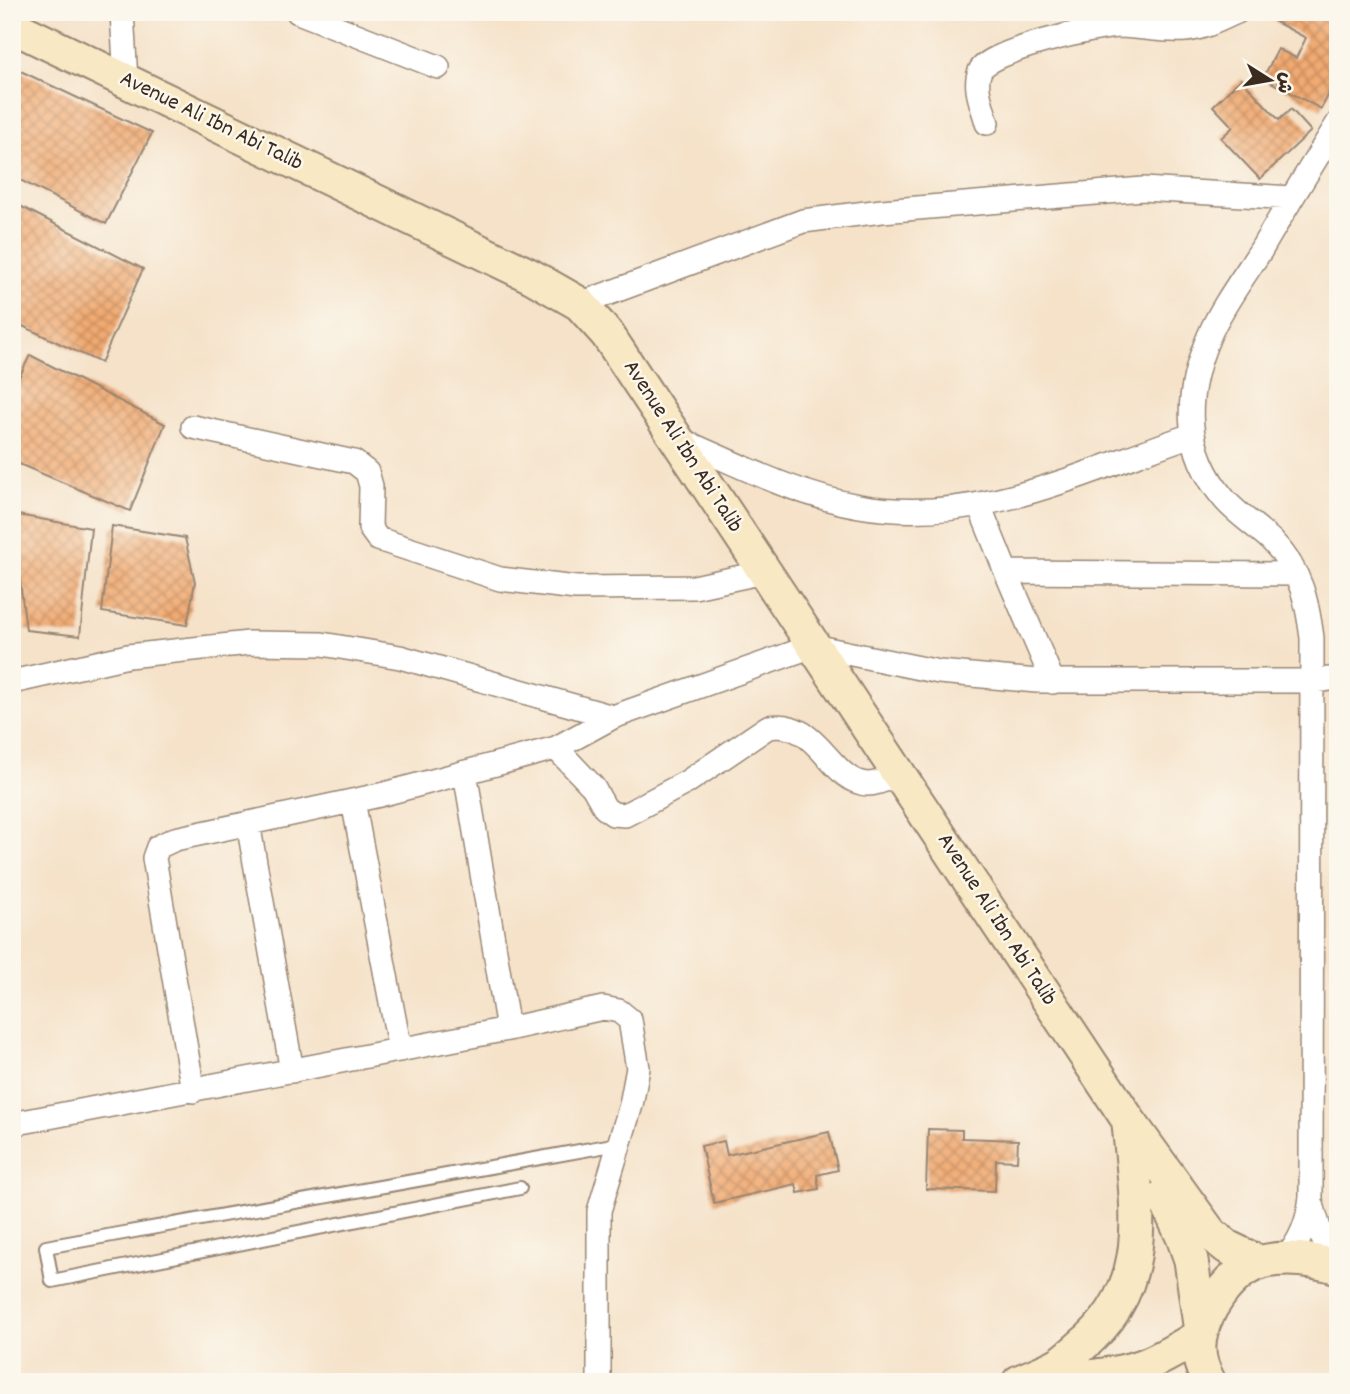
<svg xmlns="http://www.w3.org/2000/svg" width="1350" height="1394" font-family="Dekko,'Playpen Sans Arabic',sans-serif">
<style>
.building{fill:url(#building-cross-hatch)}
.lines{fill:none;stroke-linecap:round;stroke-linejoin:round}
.service-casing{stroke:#988674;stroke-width:16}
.minor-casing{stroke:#988674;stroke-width:26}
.secondary-casing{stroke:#988674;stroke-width:37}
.service{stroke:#fff;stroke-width:12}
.minor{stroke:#fff;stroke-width:23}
.secondary{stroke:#f8e8c3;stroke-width:33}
.labels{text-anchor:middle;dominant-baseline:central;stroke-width:5;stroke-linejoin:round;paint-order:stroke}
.street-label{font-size:23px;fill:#3b2a1e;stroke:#fbf7ec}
</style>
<defs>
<pattern id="building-cross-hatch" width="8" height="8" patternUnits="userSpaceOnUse" patternTransform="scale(1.75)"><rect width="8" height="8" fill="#f1aa72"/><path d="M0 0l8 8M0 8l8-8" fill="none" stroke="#c48b5d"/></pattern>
</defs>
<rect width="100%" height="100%" fill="#fbf7ec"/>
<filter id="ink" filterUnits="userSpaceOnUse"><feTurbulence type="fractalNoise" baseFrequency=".0143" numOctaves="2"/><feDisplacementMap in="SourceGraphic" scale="14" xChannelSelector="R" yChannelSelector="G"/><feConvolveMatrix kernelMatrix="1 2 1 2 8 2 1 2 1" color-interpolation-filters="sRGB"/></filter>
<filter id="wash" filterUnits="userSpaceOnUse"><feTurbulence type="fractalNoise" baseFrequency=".00686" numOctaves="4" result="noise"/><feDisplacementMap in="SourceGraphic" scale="28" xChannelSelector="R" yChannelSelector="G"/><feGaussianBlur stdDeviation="1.57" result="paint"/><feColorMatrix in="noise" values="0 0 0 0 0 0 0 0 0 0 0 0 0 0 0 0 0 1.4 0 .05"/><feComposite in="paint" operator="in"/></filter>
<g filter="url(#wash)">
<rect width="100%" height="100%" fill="#f5e2c9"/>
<g id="blocks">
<path class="building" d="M1278 12H1315L1324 17 1326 12H1338V77L1321 109 1263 78 1278 49 1296 58 1306 38 1274 21Z
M12 67 152 133 106 224 12 176Z
M1241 79 1279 120 1291 109 1311 131 1260 179 1221 138 1233 127 1213 106Z
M12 202 143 269 101 363 12 321Z
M30 355 165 424 130 511 12 461V392Z
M12 514 91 528 80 636 26 630Z
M112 526 185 538 195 582 187 625 102 612Z
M928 1129 962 1130V1138L1018 1140 1017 1161 996 1160 995 1191 926 1189Z
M829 1132 838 1170 817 1175 819 1189 798 1193 796 1184 714 1203 701 1146 724 1141 727 1155Z"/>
</g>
</g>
<g filter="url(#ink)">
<use href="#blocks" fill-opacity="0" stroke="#988674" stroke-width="2"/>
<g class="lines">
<defs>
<path id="service" d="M520 1188 52 1281 46 1247 618 1144"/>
<path id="minor" d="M122 12 126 81
M298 12 438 67
M987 123C983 107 973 87 980 71 987 51 1099 26 1121 26 1143 27 1165 32 1186 30 1203 29 1222 18 1237 12
M580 304 803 221 882 211 1143 189 1292 198
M193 427 354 462 367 472 371 486 370 528 378 539 500 579 576 588 694 587 764 572
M676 438C735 463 795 495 859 506 978 527 1082 472 1192 435
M979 505 1006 572
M12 682 128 656 249 643 322 644 400 657 613 717
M1053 682 1006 572 1295 574
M556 748 593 787 605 808 613 814 625 815 687 782 768 727C819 718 829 782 868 784 878 784 890 778 899 774
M465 772 508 1029
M353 801 400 1050
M248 823 292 1071
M193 1091 154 858 158 847 175 839 380 795 556 748 613 717 813 646 939 672 1037 681H1313L1338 678
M12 1124 508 1029 603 1008 619 1011 630 1020 638 1068 631 1105 599 1211V1382
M1312 1204 1321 1235 1338 1265
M1284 1260C1301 1241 1308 1222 1311 1197L1312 638C1307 600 1301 571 1273 542 1258 527 1239 516 1225 500 1182 450 1184 395 1209 336 1220 309 1245 275 1261 250 1286 207 1312 165 1338 123"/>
<path id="secondary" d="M12 26 531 276 580 304 607 334 1129 1121 1210 1233 1227 1247 1260 1263
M1164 1196 1183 1237 1191 1260 1201 1332
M1019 1382C1032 1376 1047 1371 1059 1364 1066 1360 1073 1353 1080 1347 1155 1287 1137 1208 1129 1124
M1040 1382C1074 1378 1108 1377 1140 1367 1161 1360 1180 1347 1200 1336
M1209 1382C1203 1371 1198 1358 1199 1345 1200 1314 1231 1270 1262 1262 1287 1256 1314 1260 1338 1267"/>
</defs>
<use href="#service" class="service-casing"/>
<use href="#minor" class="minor-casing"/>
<use href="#secondary" class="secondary-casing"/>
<use href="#service" class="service"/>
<use href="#minor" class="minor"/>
<use href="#secondary" class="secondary"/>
</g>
</g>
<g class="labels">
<g class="street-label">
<text transform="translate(211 122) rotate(26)">Avenue Ali Ibn Abi Talib</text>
<text transform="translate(682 447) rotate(57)">Avenue Ali Ibn Abi Talib</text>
<text transform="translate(996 920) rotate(57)">Avenue Ali Ibn Abi Talib</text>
</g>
</g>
<rect width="1350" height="1394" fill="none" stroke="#fbf7ec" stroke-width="42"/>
<g transform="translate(1270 80) rotate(101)" stroke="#fbf7ec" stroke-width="5" paint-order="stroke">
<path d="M0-5L12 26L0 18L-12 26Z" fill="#3b2a1e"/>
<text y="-10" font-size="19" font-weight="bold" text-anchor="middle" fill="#3b2a1e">ش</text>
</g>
</svg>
